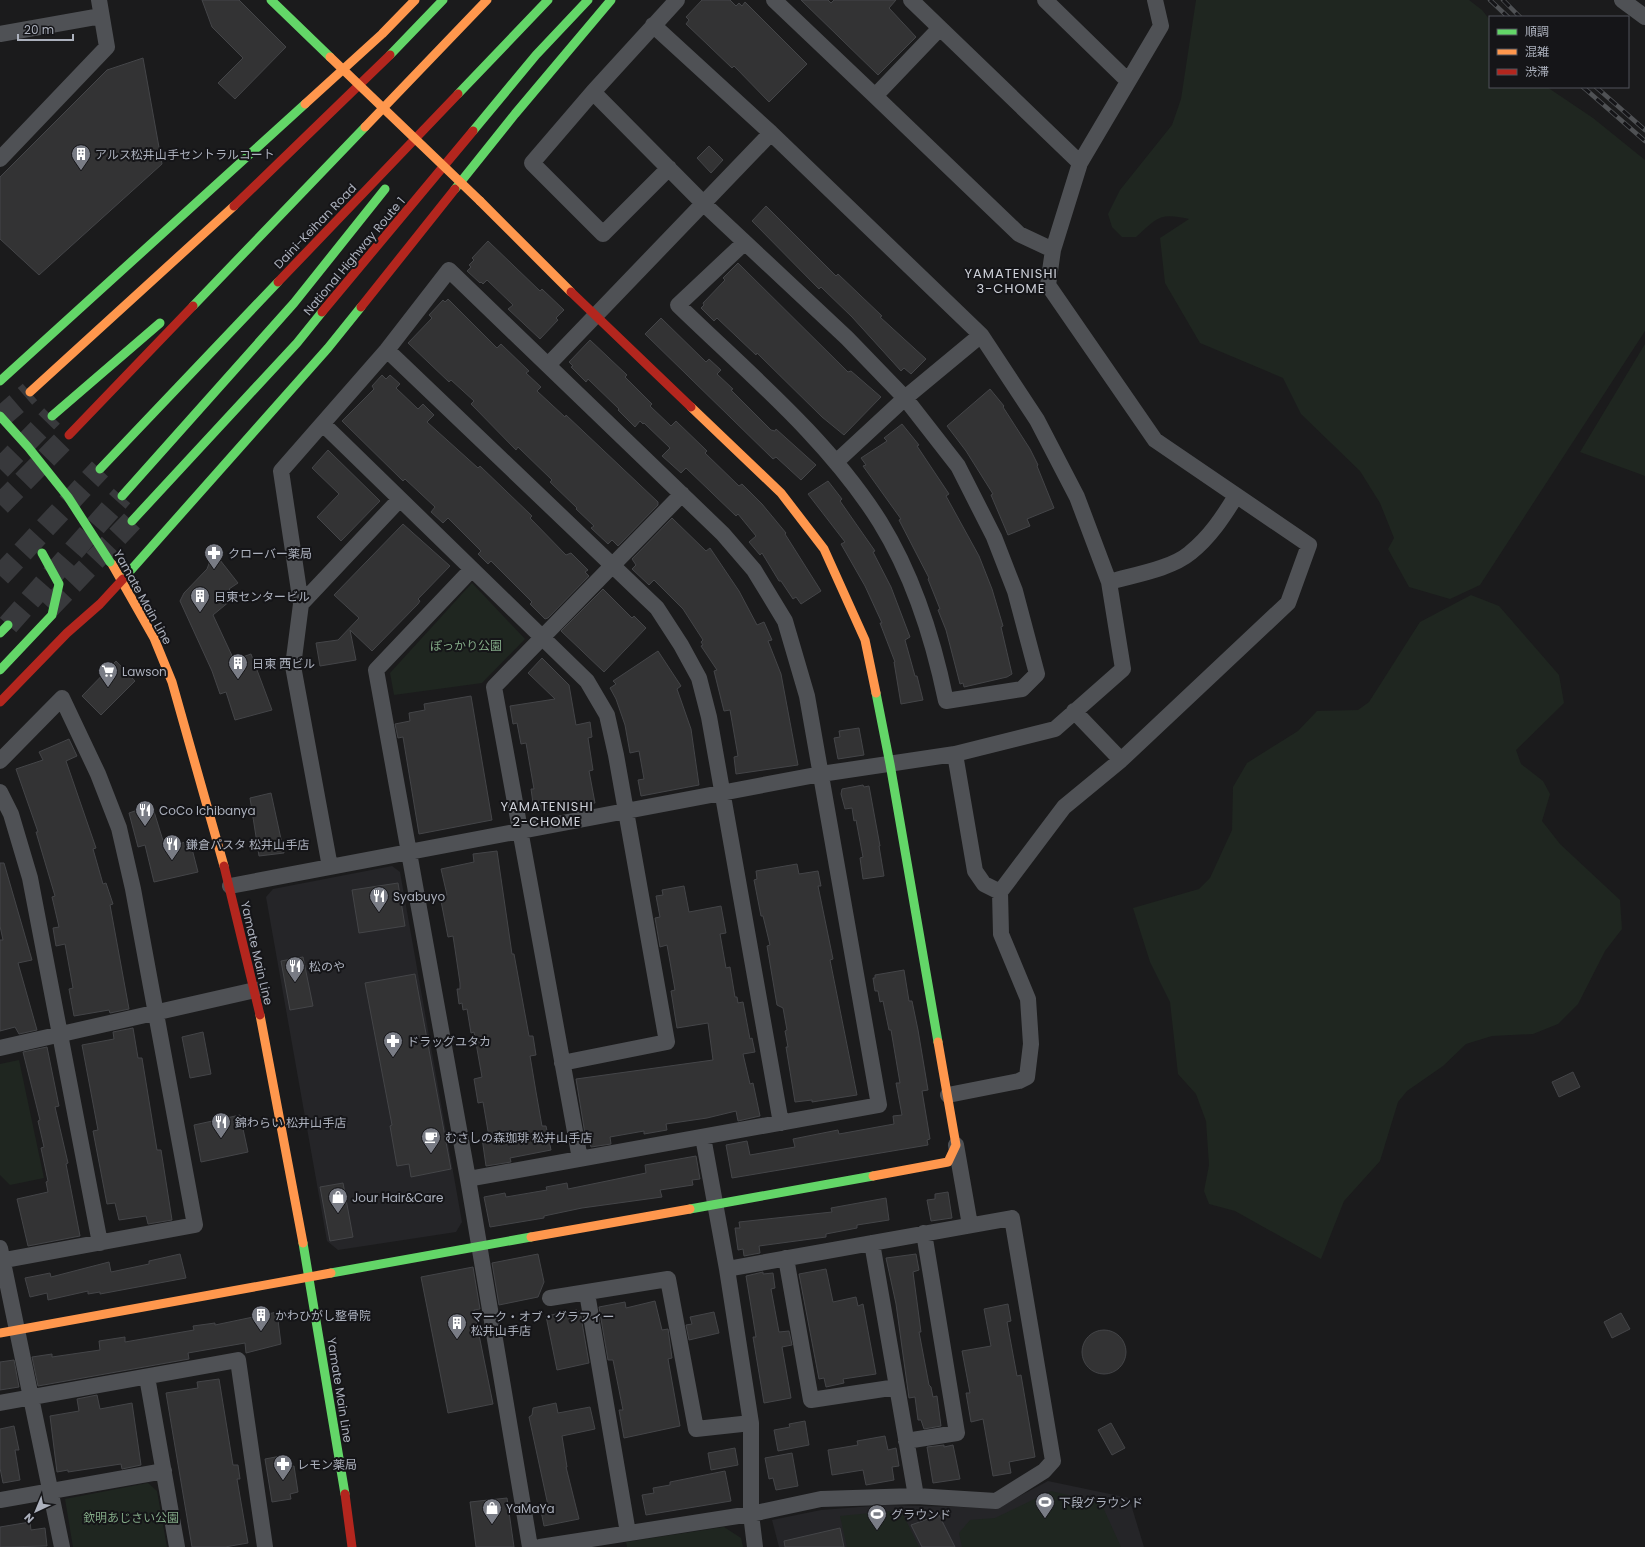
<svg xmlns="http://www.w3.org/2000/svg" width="1645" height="1547" font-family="Poppins,'Noto Sans JP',sans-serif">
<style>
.built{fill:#252528}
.green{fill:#1f2620}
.building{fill:#333334;stroke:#444548}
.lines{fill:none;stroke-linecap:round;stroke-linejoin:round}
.highway-tunnel{stroke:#38393c;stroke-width:22;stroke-dasharray:22 11;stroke-linecap:butt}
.street{stroke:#4f5155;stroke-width:16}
.fast{stroke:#63d668;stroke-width:9}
.slow{stroke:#ff974d;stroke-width:9}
.jam{stroke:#b3261e;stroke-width:9}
.rail-casing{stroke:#4f5154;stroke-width:4.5}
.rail{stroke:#151518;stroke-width:3;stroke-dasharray:9;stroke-linecap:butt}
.fast-bridge{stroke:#63d668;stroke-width:9}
.slow-bridge{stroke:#ff974d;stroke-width:9}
.labels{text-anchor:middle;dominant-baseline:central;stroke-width:4;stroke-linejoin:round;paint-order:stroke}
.poi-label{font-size:12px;fill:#acb1bd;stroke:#151518;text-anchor:start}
.street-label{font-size:12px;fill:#acb1bd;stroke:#151518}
.park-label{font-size:12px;fill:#82a986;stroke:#151518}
.neighbourhood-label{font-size:13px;letter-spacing:1px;fill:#cdd0d8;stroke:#151518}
</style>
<rect width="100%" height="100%" fill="#1b1b1c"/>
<path class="built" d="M392 866 400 872 462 1222 456 1232 338 1250 327 1241 266 897 273 889Z
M1048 1481 1129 1498 1144 1547H779L772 1520 821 1510 885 1505 997 1508Z"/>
<path class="green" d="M1196 0H1469L1482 10 1490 20V87H1547L1593 118 1645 160V331L1480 585 1450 599 1409 587 1388 549 1394 538 1380 503 1360 471 1301 414 1283 378 1200 343 1165 283 1160 238 1189 219C1159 212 1157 218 1136 237H1122L1112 227 1108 214 1120 190 1172 125 1181 99Z
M1645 344V476L1580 452Z
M472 583 525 639 482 683 394 695 390 673Z
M1471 595 1499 606 1559 675 1564 703 1516 750 1521 764 1543 781 1550 794 1542 821 1560 844 1620 900 1622 929 1605 951 1578 1004 1558 1024 1533 1034 1492 1036 1466 1044 1443 1066 1407 1091 1398 1102 1380 1161 1344 1201 1321 1259 1235 1211 1209 1204 1204 1191 1209 1165 1206 1121 1196 1094 1178 1074 1170 1002 1150 962 1133 908 1199 889 1210 878 1232 830 1233 787 1247 763 1298 731 1317 711 1358 710 1369 702 1420 622Z
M19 1060 44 1178 10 1185 0 1175V1064Z
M148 1483 157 1491 167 1547H73L65 1499Z
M1051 1491 1101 1503 1121 1547H962L959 1533 970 1520 995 1518Z
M901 1510 919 1547H847L840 1516Z
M724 1527 741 1538 743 1547H627L626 1542Z"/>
<path class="building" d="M202 0H239L286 47 235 99 218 83 243 58 212 27Z
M702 0H730L736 6 739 3 742 6 745 2 807 64 769 102 734 66 732 68 686 24 689 20 686 17Z
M801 0H828L831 3 834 0H896L889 8 916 37 878 75Z
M143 58 162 164 39 275 0 239V177L107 70Z
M709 146 723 160 711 173 697 158Z
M766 206 836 276 838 274 882 316 880 317 926 359 911 374 904 368 901 371 852 317 821 287 819 289 752 221Z
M488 241 540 291 542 289 564 310 556 318 558 320 540 339 508 309 513 305 487 280 483 284 481 282 480 283 467 271 471 267 469 265 474 260 472 258Z
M738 263 848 372 851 371 881 397 844 435 822 417 757 353 756 355 717 318 714 321 701 308 704 305 703 303 725 280 723 278Z
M448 299 497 348 501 344 529 371 526 373 541 387 537 391 565 417 566 415 658 502V505L618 546 612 540 608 544 591 528 594 526 576 509 577 508 550 482 552 480 518 447 516 450 471 404 474 401 451 380 449 382 408 343 432 318 429 315 443 300 445 302Z
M661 318 706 362 709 359 721 370 717 374 733 389 731 390 771 430 775 431 776 429 816 465 801 480 776 457 773 459 645 334Z
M590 340 627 375 625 377 652 404 650 406 671 426 676 421 705 449 707 451 705 453 739 486 742 484 762 504 786 533 785 534 821 591 801 604 796 597 793 599 781 581H779L762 553 760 555 749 542 756 536 738 514 736 516 686 468 681 473 662 456 670 448 644 423 643 424 640 421 635 427 618 410 619 409 588 379 586 382 571 367 573 366 569 362Z
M382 375 386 379 390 375 400 384 396 388 418 409 423 404 434 415 427 422 478 468 480 466 532 516 530 518 566 555 571 553 588 570 585 572 589 576 548 618 545 619 530 604 532 602 491 561 488 564 478 554 481 551 448 518 443 523 431 512 435 507 405 479 403 481 342 421 374 389 372 386Z
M990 389 1004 406 1003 407 1030 449 1038 465 1037 466 1054 508 1027 519 1030 526 1008 535 991 495 993 494 966 451 947 426Z
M902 424 919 445 917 446 949 494 946 496 979 556 992 589 1003 626 1001 627 1012 674 1007 677 964 687 963 683 960 684 946 630 938 610 940 609 928 579 929 578 899 520 901 519 863 466 866 465 861 458 887 441 884 438Z
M328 450 380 501 341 541 317 517 339 494 312 468Z
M828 481 842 499 840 501 875 551 873 552 891 587 910 637 905 640 915 676H917L923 700 901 704 894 662H895L880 623H882L865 586 841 544 845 542 808 494Z
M672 518 706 551 710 548 739 591 757 625 764 622 772 640 768 641 781 674 798 765 736 774 734 757 738 756 730 710 724 711 714 671 717 670 701 646 703 645 701 642 703 640 683 609 654 580 649 585 632 569 636 565 632 559Z
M403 524 450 566 418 599 420 601 418 604 372 651 350 630 356 660 320 666 316 643 338 640 359 618 334 595Z
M220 560 238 583 229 589 236 596 213 615 234 660 251 654 272 710 235 720 226 692 220 694 212 671 180 601 184 593 207 569 210 561Z
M603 589 632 618 634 616 646 628 604 672 561 631Z
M658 651 681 686 677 689 691 729 699 785 641 796 638 780 644 779 639 751 630 753 625 725 616 699 610 688 616 684 613 681Z
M542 658 569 685 576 725 590 722 592 737 588 738 593 770 589 771 595 803 534 810 531 789H534L526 743 521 744 517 723 513 724 510 706 555 699 528 673Z
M116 661 135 681 101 715 82 696Z
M471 696 492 820 419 834 403 737 398 738 395 724 410 721 409 713 425 710 424 704Z
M859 728 864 755 838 759 834 738 840 737 839 731Z
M69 739 77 756 66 761 96 848 93 849 103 884 106 883 113 904 110 905 129 1009 110 1013 109 1010 74 1016 69 989 73 988 65 944 56 946 53 928 59 927 52 897 55 896 36 832H38L16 769 43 760 39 752Z
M863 785 864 787 869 786 880 846H879L884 876 863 879 860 858 863 857 856 820 854 821 852 808 845 809 841 794 842 789Z
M271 793 284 853 259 856 250 798Z
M152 805 165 847 190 841 198 872 154 882 145 845 138 847 129 813Z
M497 851 512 954H514L529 1036H533L536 1055 530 1056 536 1092 542 1126H546L551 1150 510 1158 511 1162 486 1166 482 1138 489 1137 483 1102 478 1103 474 1079 482 1077 474 1032 471 1033 467 1009 463 1010 462 1003 459 1004 457 989H460V983L455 949 453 936 448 937 440 896 447 895 441 869 474 862 473 854Z
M0 863H4L32 960 18 963 37 1030 19 1034 15 1027 0 1031V940H3L0 926Z
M797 864 799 874 818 871 821 886H818L833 959 830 960 857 1095 812 1102V1100L795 1102 786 1047H788L785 1031 787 1030 783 1008 777 1005 767 946 770 945 763 916H761L754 880 757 879 756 871Z
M398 883 405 926 359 933 352 890Z
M684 886 689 912 721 906 726 933 720 934 726 968 730 967 735 997H737L738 1003 743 1002 750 1039 752 1038 755 1052 743 1054 750 1084 753 1083 760 1116 738 1121 736 1111 707 1118 666 1124 667 1130 644 1134V1131L610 1137 611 1144 591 1147 589 1140H586L576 1079 713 1060 708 1023 677 1028 671 991 675 990 667 945 660 947 655 918 660 917 656 896 663 895 662 890Z
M303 957 313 1006 290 1010 281 961Z
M904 970 909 1001H912L918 1030 928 1090 922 1091 930 1139 927 1140 928 1145 732 1178 726 1145 747 1141 750 1155 795 1147 793 1139 838 1130 839 1134 894 1124 893 1116 902 1115 896 1083H900L891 1030H889L883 1001 880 1002 878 991H875L873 978H875V975Z
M415 974 451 1169 411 1177 409 1164 397 1166 390 1126 392 1125 365 983Z
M133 1028 138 1058H142L157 1150H161L172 1220 148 1224 146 1216 119 1220 115 1203 107 1204 93 1131 98 1130 82 1045 114 1039 113 1032Z
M203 1032 211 1074 190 1078 182 1037Z
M47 1047 59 1106 55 1107 68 1163 66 1164 80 1236 28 1246 17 1199 48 1192 46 1182 48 1181 41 1148 44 1147 38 1121 40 1120 23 1052Z
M1573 1072 1580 1087 1559 1097 1552 1082Z
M240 1115 248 1152 201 1162 194 1125Z
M696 1156 700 1179 692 1180 693 1185 660 1190 662 1197 582 1208 544 1216V1218L490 1227 484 1197 505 1193 506 1197 547 1190 546 1187 567 1183 568 1189 646 1173 645 1165Z
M343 1183 353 1237 330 1241 320 1187Z
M948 1192 952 1218 931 1221 927 1200 935 1199V1194Z
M886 1198 889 1220 857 1225V1228L826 1234V1237L759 1246 760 1253 744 1256 743 1249 738 1250 735 1228H740L739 1222 832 1212 831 1208Z
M180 1254 186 1278 100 1294V1292L88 1294V1291L48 1300 47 1293 30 1297 25 1278 50 1273 51 1277 109 1262 111 1272 149 1264V1261Z
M538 1254 544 1282 538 1297 499 1305 492 1263Z
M916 1254 919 1270 913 1272 921 1332H919L929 1385 931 1387 933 1397 937 1396 941 1426 924 1429 921 1420H918L915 1397 909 1398 896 1304 886 1258Z
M473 1267 480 1309 474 1310 493 1404 448 1413 421 1277Z
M826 1269 833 1302 856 1297 858 1306 863 1304 876 1374 843 1379 844 1383 826 1387 824 1378 819 1379 799 1274Z
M763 1272V1274L773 1273 775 1288 771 1289 779 1332 789 1331 792 1345 782 1347 791 1398 764 1403 753 1337H756L746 1276Z
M655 1301 662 1330 668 1329 672 1358 668 1359 680 1426 624 1438 619 1410H623L613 1360H608L599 1307 625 1302 626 1308Z
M1008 1304 1011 1321 1007 1322 1017 1376 1021 1375 1035 1457 1009 1462 1011 1473 993 1476 983 1419 971 1422 966 1393H970L962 1351 991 1346 984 1309Z
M577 1310V1312L580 1311 589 1363 557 1370 546 1316Z
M277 1312 281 1344 246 1353 245 1343 188 1353 189 1359 38 1386 32 1357 52 1354V1357L100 1350 99 1341 125 1337V1342L194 1330 193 1326 215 1323V1325Z
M714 1312 719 1333 689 1340 686 1325 692 1324 690 1317Z
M1621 1313 1630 1329 1612 1338 1604 1322Z
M1082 1352a22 22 0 1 1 44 0a22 22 0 1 1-44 0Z
M14 1360 19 1387 0 1390V1362Z
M219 1379 233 1465H238L240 1479H237L248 1543 225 1547H192L166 1393 198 1388 197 1382Z
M97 1395 100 1409 132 1403 141 1465 122 1469 121 1464 68 1472V1470L57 1472 50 1416 79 1411 77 1399Z
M556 1403 558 1413 590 1407 595 1429 562 1436 567 1467H566L579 1519 544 1526 541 1511 549 1510 529 1417 532 1415 533 1408Z
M805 1421 809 1445 778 1451 774 1430 790 1427 789 1424Z
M1111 1423 1125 1448 1112 1455 1098 1430Z
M14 1426 19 1450H15L20 1480 3 1483 0 1468V1429Z
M885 1436 888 1450 896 1448 899 1466 892 1467 894 1480 866 1485 863 1470 832 1475 828 1450 858 1445 857 1441Z
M944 1445V1447L953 1445 960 1479 933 1483 927 1447Z
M735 1448 738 1465 711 1470 708 1453Z
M792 1453 798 1486 776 1490 773 1478 769 1479 765 1458Z
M281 1456 283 1468 294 1466 298 1492 290 1494 291 1499 272 1502 265 1459Z
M725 1471 731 1501 646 1515 642 1495 654 1493 653 1488 670 1485V1482Z
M507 1498 514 1547H476L470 1502Z
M939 1515 955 1547H922L911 1525Z
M30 1522 31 1530 45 1528 47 1546 0 1547V1527Z
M840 1528 844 1547H785L784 1541Z"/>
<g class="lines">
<path class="highway-tunnel" d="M0 418 30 392
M0 469 52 416
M0 505 69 435
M0 576 100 469
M49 608 132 521
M8 625 122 496"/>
<path class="street" d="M774 0 875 96 940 28 911 0
M1045 0 1128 81
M1622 0 1645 17
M940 28 1080 163
M0 34 101 16
M593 92 704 204 847 338 905 398 958 466 994 537 1015 591 1037 674 1022 689 946 701C933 638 914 577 880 522 828 439 748 373 678 305L744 243
M875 96 1019 234 1053 250
M0 159 107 47 99 0
M669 168 603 234 532 163 593 92 677 0
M387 350 657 608 681 645 699 678 709 717 781 1123
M548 365 771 133
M323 424 587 681 607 715 616 755 667 1042 562 1063
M836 462 905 398 981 335
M472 569 376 670 468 1179 530 1547
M1109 582C1133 575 1171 569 1190 553 1210 537 1223 517 1236 496
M301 604 400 499
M1074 711 1121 760
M955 754 975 871 984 884 1000 892
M0 761 62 698 98 774 119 828 133 889 195 1225 0 1261
M0 792 11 814 30 878 100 1243
M330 867 293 666 301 604 281 471 387 350 449 270 723 534 754 570 785 621 807 696 879 1105 468 1179
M230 886 821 774 955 754 1055 729 1123 669 1109 582 1077 497 1037 420 981 335 771 133 653 25
M0 1048 255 990
M948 1095 1019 1081 1027 1077 1031 1044 1028 999 1001 934 1000 892 1064 807 1121 760 1288 603 1309 545 1155 440 1048 285 1053 250 1080 163 1161 26 1155 0
M956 1145 970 1225
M580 1159 494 687 682 494
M872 1243 916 1496
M0 1248 62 1547
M786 1258 811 1400 897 1387
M587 1293 628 1533
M550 1298 668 1279 696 1429 751 1423 727 1269 703 1137
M147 1377 177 1547
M0 1403 238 1360 265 1547
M751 1423V1514L755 1547
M906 1441 957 1433 924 1233
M0 1500 164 1471
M540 1547 751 1514 821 1499 916 1496 996 1501 1044 1471 1053 1461 1012 1218 727 1269"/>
<path class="fast" d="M271 0 330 57
M390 55 443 0
M458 94 548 0
M473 131 536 55 588 0
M455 189 515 114 611 0
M193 306 365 127
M0 381 305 104
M52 416 160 323
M100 469 278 282
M122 496 294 303 385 189
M132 521 297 343 322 312
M123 579 328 348 361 307
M0 633 8 625
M0 670 52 615 59 584 42 553
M876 693 890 764 938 1042
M690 1209 873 1176
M303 1243 345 1494
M331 1273 531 1237"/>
<path class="slow" d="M305 104 382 34 415 0
M365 127 487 0
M480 201 571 292
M30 392 234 206
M691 407 781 493 824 549 865 640 876 693
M112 564 154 638 172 682 224 866
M260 1015 303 1243
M873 1176 948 1162 956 1145 938 1042
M531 1237 690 1209
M0 1333 331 1273"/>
<path class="jam" d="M234 206 390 55
M278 282 458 94
M571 292 691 407
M361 307 455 189
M322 312 473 131
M69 435 193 306
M0 702 67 633 100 604 123 579
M224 866 260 1015
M345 1494 352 1547"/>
<defs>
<path id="rail" d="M1490 0 1508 17
M1503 0 1520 17
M1583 87 1645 141
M1596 87 1645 130"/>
</defs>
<use href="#rail" class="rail-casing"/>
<use href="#rail" class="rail"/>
<path class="fast-bridge" d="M0 416 28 447 68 497 110 562"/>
<path class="slow-bridge" d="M330 57 480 201"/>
</g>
<defs>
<symbol id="building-pin" viewBox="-11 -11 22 30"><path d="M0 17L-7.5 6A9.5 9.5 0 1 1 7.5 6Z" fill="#797c85" stroke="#151518"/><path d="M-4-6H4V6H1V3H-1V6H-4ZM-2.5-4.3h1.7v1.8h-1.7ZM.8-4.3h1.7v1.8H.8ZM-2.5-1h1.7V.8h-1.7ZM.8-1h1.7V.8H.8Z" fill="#fff"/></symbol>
<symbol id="pharmacy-pin" viewBox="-11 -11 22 30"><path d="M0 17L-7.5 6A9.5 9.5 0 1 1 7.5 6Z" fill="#797c85" stroke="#151518"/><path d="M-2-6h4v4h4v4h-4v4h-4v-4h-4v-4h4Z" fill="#fff"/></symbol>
<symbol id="supermarket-pin" viewBox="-11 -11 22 30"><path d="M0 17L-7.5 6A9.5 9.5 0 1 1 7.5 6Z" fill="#797c85" stroke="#151518"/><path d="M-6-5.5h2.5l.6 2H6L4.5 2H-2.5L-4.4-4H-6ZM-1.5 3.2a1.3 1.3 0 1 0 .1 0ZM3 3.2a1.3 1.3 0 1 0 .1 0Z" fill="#fff"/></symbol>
<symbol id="restaurant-pin" viewBox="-11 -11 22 30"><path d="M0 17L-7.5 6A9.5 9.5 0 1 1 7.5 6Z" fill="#797c85" stroke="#151518"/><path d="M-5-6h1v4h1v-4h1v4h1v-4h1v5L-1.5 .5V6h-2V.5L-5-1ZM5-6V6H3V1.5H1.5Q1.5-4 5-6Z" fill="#fff"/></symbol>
<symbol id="cafe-pin" viewBox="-11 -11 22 30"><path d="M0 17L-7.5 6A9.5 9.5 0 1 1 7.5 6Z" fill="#797c85" stroke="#151518"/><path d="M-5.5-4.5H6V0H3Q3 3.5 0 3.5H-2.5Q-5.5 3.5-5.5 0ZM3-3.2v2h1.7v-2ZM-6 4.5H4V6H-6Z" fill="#fff"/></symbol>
<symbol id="shop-pin" viewBox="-11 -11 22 30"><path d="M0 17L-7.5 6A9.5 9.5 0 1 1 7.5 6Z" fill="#797c85" stroke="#151518"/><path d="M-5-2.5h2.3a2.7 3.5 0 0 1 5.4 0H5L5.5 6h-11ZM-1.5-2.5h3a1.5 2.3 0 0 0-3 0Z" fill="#fff"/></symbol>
<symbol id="stadium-pin" viewBox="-11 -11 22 30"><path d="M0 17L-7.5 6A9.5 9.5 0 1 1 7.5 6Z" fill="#797c85" stroke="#151518"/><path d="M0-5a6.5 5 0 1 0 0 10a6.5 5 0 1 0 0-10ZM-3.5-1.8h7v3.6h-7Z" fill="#fff"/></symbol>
</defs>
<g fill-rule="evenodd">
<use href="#building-pin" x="70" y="143" width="22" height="30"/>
<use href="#pharmacy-pin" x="203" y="542" width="22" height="30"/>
<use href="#building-pin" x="189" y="585" width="22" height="30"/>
<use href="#building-pin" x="227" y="652" width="22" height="30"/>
<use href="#supermarket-pin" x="97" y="660" width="22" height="30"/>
<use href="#restaurant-pin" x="134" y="799" width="22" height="30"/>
<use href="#restaurant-pin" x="161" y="833" width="22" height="30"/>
<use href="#restaurant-pin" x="368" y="885" width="22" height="30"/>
<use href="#restaurant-pin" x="284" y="955" width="22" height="30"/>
<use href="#pharmacy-pin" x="382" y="1030" width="22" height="30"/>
<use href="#restaurant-pin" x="210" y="1111" width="22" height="30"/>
<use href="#cafe-pin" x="420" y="1126" width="22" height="30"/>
<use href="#shop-pin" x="327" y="1186" width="22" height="30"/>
<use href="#building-pin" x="250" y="1304" width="22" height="30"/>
<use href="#building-pin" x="446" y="1312" width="22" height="30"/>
<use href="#pharmacy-pin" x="272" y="1453" width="22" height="30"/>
<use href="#stadium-pin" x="1034" y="1491" width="22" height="30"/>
<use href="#shop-pin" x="481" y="1497" width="22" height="30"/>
<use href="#stadium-pin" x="866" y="1503" width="22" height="30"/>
</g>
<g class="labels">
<g class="poi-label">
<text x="95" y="154">アルス松井山手セントラルコート</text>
<text x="228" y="553">クローバー薬局</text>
<text x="214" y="596">日東センタービル</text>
<text x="252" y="663">日東 西ビル</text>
<text x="122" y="671">Lawson</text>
<text x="159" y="810">CoCo Ichibanya</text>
<text x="186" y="844">鎌倉パスタ 松井山手店</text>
<text x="393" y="896">Syabuyo</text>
<text x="309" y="966">松のや</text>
<text x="407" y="1041">ドラッグユタカ</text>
<text x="235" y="1122">錦わらい 松井山手店</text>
<text x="445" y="1137">むさしの森珈琲 松井山手店</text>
<text x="352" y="1197">Jour Hair&amp;Care</text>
<text x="275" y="1315">かわひがし整骨院</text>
<text x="471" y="1316">マーク・オブ・グラフィー<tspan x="471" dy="14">松井山手店</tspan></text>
<text x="297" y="1464">レモン薬局</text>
<text x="1059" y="1502">下段グラウンド</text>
<text x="506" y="1508">YaMaYa</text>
<text x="891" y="1514">グラウンド</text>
</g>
<g class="street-label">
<text transform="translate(315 226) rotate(-46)">Daini-Keihan Road</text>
<text transform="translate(354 256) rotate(-50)">National Highway Route 1</text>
<text transform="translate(143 597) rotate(61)">Yamate Main Line</text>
<text transform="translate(257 953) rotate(77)">Yamate Main Line</text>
<text transform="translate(340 1390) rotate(81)">Yamate Main Line</text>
</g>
<g class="park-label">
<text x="466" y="645">ぽっかり公園</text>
<text x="131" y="1517">欽明あじさい公園</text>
</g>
<g class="neighbourhood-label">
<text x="1011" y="273">YAMATENISHI<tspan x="1011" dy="15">3-CHOME</tspan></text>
<text x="547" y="806">YAMATENISHI<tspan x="547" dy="15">2-CHOME</tspan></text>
</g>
</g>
<rect x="1489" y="16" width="140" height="72" fill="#151518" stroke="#51535a"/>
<rect x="1497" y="29" width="20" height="6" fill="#63d668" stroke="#51535a"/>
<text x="1525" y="36" font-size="12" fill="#acb1bd">順調</text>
<rect x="1497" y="49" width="20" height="6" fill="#ff974d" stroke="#51535a"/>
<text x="1525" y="56" font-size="12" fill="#acb1bd">混雑</text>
<rect x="1497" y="69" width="20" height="6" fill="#b3261e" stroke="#51535a"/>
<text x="1525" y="76" font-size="12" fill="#acb1bd">渋滞</text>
<g transform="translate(36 1511) rotate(224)" stroke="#151518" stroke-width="3" paint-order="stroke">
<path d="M0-3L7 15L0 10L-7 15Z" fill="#acb1bd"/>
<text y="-6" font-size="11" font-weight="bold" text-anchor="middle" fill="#acb1bd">N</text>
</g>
<path d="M18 34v6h55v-6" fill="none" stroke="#acb1bd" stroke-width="2"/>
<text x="24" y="34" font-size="12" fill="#acb1bd" stroke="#151518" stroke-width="3" paint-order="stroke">20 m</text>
</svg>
